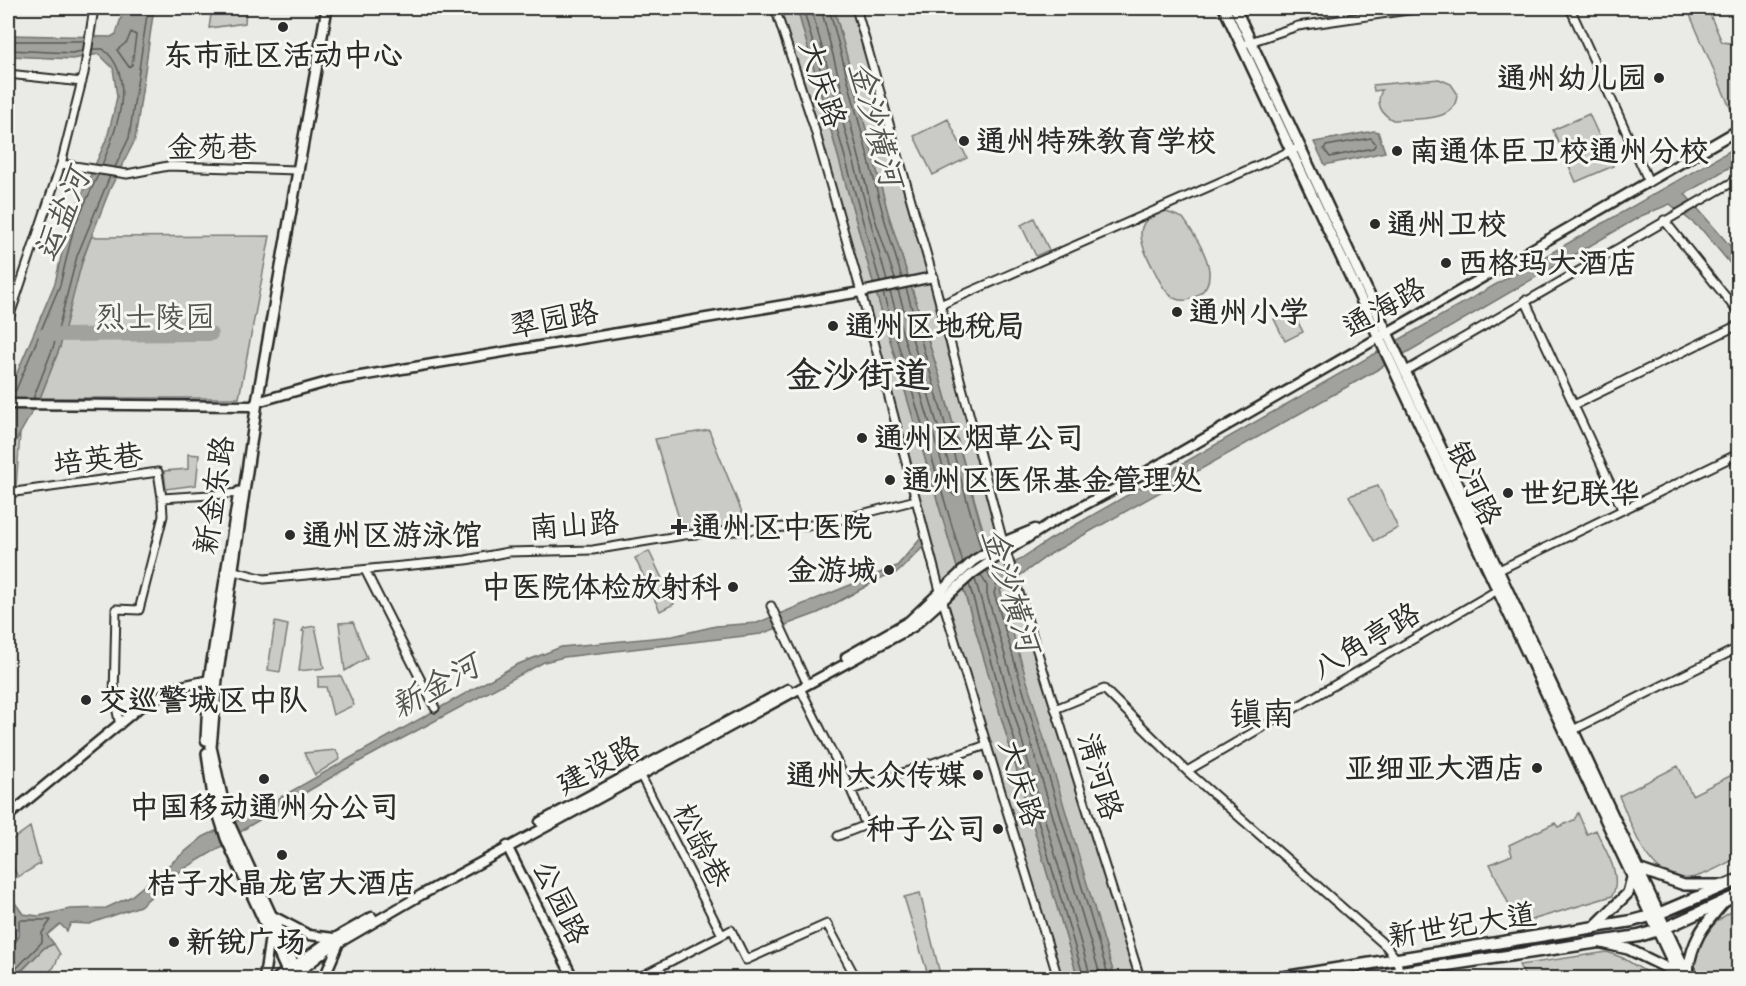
<svg xmlns="http://www.w3.org/2000/svg" width="1746" height="986" font-family="Caveat,'LXGW WenKai TC',sans-serif">
<style>
.green{fill:#cacac7;stroke:#7a7a79;stroke-width:1.5}
.water{fill:#a1a19e;stroke:#727270;stroke-width:1.5}
.lines{fill:none;stroke-linecap:round;stroke-linejoin:round}
.shore{stroke:#5a5a59;stroke-width:1.5}
.river{stroke:#a1a19e;stroke-width:14}
.minor-casing{stroke:#2b2b2b;stroke-width:11}
.tertiary-casing{stroke:#2b2b2b;stroke-width:13}
.secondary-casing{stroke:#2b2b2b;stroke-width:14}
.primary-casing{stroke:#2b2b2b;stroke-width:15}
.minor{stroke:#f6f6f2;stroke-width:7}
.tertiary{stroke:#f6f6f2;stroke-width:8}
.secondary{stroke:#f6f6f2;stroke-width:9}
.primary{stroke:#f6f6f2;stroke-width:10}
.poi-dot{fill:#2b2b2b;stroke:#f6f6f2;stroke-width:2}
.labels{text-anchor:middle;dominant-baseline:central;stroke-width:6;stroke-linejoin:round;paint-order:stroke}
.poi-label{font-size:30px;font-weight:bold;fill:#2b2b2b;stroke:#f6f6f2;text-anchor:start}
.street-label{font-size:30px;fill:#2b2b2b;stroke:#f6f6f2}
.park-label{font-size:30px;fill:#535352;stroke:#f6f6f2}
.water-label{font-size:32px;font-style:italic;fill:#545453;stroke:#f6f6f2}
.quarter-label{font-size:33px;fill:#2b2b2b;stroke:#f6f6f2}
.district-label{font-size:36px;font-weight:bold;fill:#2b2b2b;stroke:#f6f6f2}
</style>
<rect width="100%" height="100%" fill="#eaeae6"/>
<filter id="ink" filterUnits="userSpaceOnUse"><feTurbulence type="fractalNoise" baseFrequency=".0167" numOctaves="2"/><feDisplacementMap in="SourceGraphic" scale="12" xChannelSelector="R" yChannelSelector="G"/><feConvolveMatrix kernelMatrix="1 2 1 2 8 2 1 2 1" color-interpolation-filters="sRGB"/></filter>
<g filter="url(#ink)">
<path class="green" d="M212 8H246L245 23 209 28Z
M778 8H797L873 282 1078 978H1058L943 602 861 292Z
M834 8H856L1003 542 1140 978H1115L1038 724 940 378 888 213Z
M1687 8H1707L1722 42 1738 44V116L1735 119Z
M1439 79 1451 84 1457 93C1457 124 1416 118 1393 120 1381 114 1375 103 1382 90L1374 91 1373 85Z
M1589 114 1613 166 1576 182 1553 130Z
M948 119 967 158 933 175 914 136Z
M1164 211 1183 218C1196 237 1225 277 1198 295 1191 300 1184 302 1176 299 1164 293 1160 281 1154 270 1142 247 1128 220 1164 211Z
M1034 218 1049 250 1036 256 1021 225Z
M270 236 239 398H40L60 347 73 288 91 237Z
M1292 310 1303 332 1285 341 1274 319Z
M709 430 749 530 684 535 655 439Z
M20 434 16 487 8 488V455Z
M188 454 199 455 196 485 166 489 164 471 188 469Z
M1378 486 1398 528 1374 541 1349 496Z
M649 551 674 604 660 611 635 558Z
M275 622 288 625 280 672 268 670Z
M353 622 367 658 345 671 339 623Z
M315 626 324 668 299 671 304 632 302 631 304 628Z
M341 676 354 705 333 715 326 687H318V677Z
M336 750 340 759 315 775 304 753Z
M1678 766 1692 795 1738 772V857C1725 864 1710 873 1695 877 1650 889 1633 827 1619 796Z
M1578 813 1587 834 1596 830C1605 851 1623 874 1612 896L1518 924 1490 864 1512 855 1509 845 1555 823 1558 827 1574 820Z
M30 827 40 864 18 877 8 859V843Z
M920 893 941 978H929L904 897Z
M1738 908V978H1699C1684 946 1712 921 1738 908Z
M54 944 60 954 54 967 43 978H15L44 948Z
M1607 952 1623 958 1656 978H1526L1519 965Z"/>
<path class="water" d="M124 8H154L135 140 110 189 83 258 60 347 40 398 8 455V394L55 283 68 226 107 138 113 115 117 97 113 68 99 54 73 59 8 56V35L111 37 116 34Z
M797 8H834L888 213 940 378 995 576 1049 540 1738 146V162L1685 194 1738 255V273L1703 231 1670 204 1641 216 1375 371 1050 554 1000 590 1115 978H1078L873 282Z
M1374 131 1378 132 1385 152 1325 165 1314 142Z
M922 537 925 545 898 572 883 577 818 613 761 634 564 657 544 662 342 771 249 826 219 848 182 870 140 906 89 924 71 923 67 931 60 924 47 935 54 944 44 948 14 978H8V943L13 935V927L8 926V893L23 914 39 916 70 909 106 908 130 897 203 837 247 816 516 665 561 647 673 636 716 626 757 623 897 566Z"/>
<g class="lines">
<path class="shore" d="M803 8 880 282
M811 8 887 281
M821 8 874 216 895 279
M829 8 883 214 902 278
M131 32 136 35 132 65 129 67 117 50 127 42Z
M8 41H84
M93 49H103C138 77 116 131 102 165
M8 50 72 53 82 51
M1371 138 1376 144 1373 148 1330 157 1324 149 1326 146Z
M115 167 129 138 148 8
M906 288 981 549
M890 292 951 493 955 496 957 492 898 290
M883 293 963 563
M8 394 16 390 60 285 74 227 98 175
M33 399 54 345 77 256 110 176
M987 570 990 578 997 583 994 593 1109 978
M981 575 987 586V595L1101 978
M975 579 1091 978
M969 584 1084 978
M8 946 14 944 19 936V920H51L42 933V942L13 972 11 978"/>
<path class="river" d="M45 335 211 334"/>
<defs>
<path id="minor" d="M775 8 814 127 861 292 943 602 1058 978
M856 8 933 277 1003 542 1140 978
M1570 8 1649 182
M1247 43 1298 26 1422 8
M8 74 82 82
M61 164 127 174 168 166 298 170
M1664 220 1738 312
M1525 300 1622 509
M940 305 1295 149
M8 321 61 164 84 73 94 8
M1406 371 1738 179
M1574 405 1738 325
M8 493 158 472 162 498 242 493
M365 570 435 708
M234 571 264 579 466 560 508 552 593 550 684 535 823 524 916 500
M1495 572 1738 454
M771 606 805 679
M800 688 851 790 987 745
M1055 709 1104 689 1187 771 1386 946 1397 960 1399 972
M120 725 114 698 116 609 139 610 163 516 162 498
M1573 730 1738 648
M1187 771 1501 588
M838 836 866 825 851 790
M722 935 731 930 746 960 827 924 856 978
M638 978 722 935 641 776"/>
<path id="tertiary" d="M8 404 252 406 257 402 331 381 861 292 933 277
M846 657 909 621 973 561 1003 542 1035 529
M8 816 140 707 177 687 214 679
M540 822 788 689
M507 846 573 978
M269 914 309 935 334 938
M294 976 328 949 421 895 913 627 972 574 991 561 1051 523 1148 471 1738 130
M264 978 270 936
M277 978 326 943 372 917
M324 978 339 943"/>
<path id="secondary" d="M1224 8 1680 978
M1235 8 1689 978
M206 740 209 680 239 492
M207 753 213 797 226 838 290 978
M1638 869 1684 885H1725
M1592 929 1628 893 1632 878
M1602 943 1628 949 1677 973
M1687 974C1693 939 1701 928 1725 901
M300 978 227 819 211 747 217 679 257 402 327 8"/>
<path id="primary" d="M1280 978 1632 921 1658 914 1738 880
M1361 978 1639 936 1665 928 1738 895"/>
</defs>
<use href="#minor" class="minor-casing"/>
<use href="#tertiary" class="tertiary-casing"/>
<use href="#secondary" class="secondary-casing"/>
<use href="#primary" class="primary-casing"/>
<use href="#minor" class="minor"/>
<use href="#tertiary" class="tertiary"/>
<use href="#secondary" class="secondary"/>
<use href="#primary" class="primary"/>
</g>
</g>
<g class="poi-dot">
<circle cx="283" cy="27" r="6"/>
<circle cx="1659" cy="78" r="6"/>
<circle cx="964" cy="141" r="6"/>
<circle cx="1397" cy="151" r="6"/>
<circle cx="1375" cy="224" r="6"/>
<circle cx="1446" cy="263" r="6"/>
<circle cx="1177" cy="312" r="6"/>
<circle cx="833" cy="326" r="6"/>
<circle cx="862" cy="438" r="6"/>
<circle cx="890" cy="480" r="6"/>
<circle cx="1508" cy="493" r="6"/>
<path d="M676 518h6v6h6v6h-6v6h-6v-6h-6v-6h6z"/>
<circle cx="290" cy="535" r="6"/>
<circle cx="889" cy="570" r="6"/>
<circle cx="733" cy="587" r="6"/>
<circle cx="86" cy="700" r="6"/>
<circle cx="1537" cy="768" r="6"/>
<circle cx="978" cy="775" r="6"/>
<circle cx="264" cy="779" r="6"/>
<circle cx="998" cy="829" r="6"/>
<circle cx="282" cy="855" r="6"/>
<circle cx="174" cy="942" r="6"/>
</g>
<g class="labels">
<g class="poi-label">
<text x="283" y="55" text-anchor="middle">东市社区活动中心</text>
<text x="1647" y="78" text-anchor="end">通州幼儿园</text>
<text x="976" y="141">通州特殊教育学校</text>
<text x="1409" y="151">南通体臣卫校通州分校</text>
<text x="1387" y="224">通州卫校</text>
<text x="1458" y="263">西格玛大酒店</text>
<text x="1189" y="312">通州小学</text>
<text x="845" y="326">通州区地税局</text>
<text x="874" y="438">通州区烟草公司</text>
<text x="902" y="480">通州区医保基金管理处</text>
<text x="1520" y="493">世纪联华</text>
<text x="692" y="527">通州区中医院</text>
<text x="302" y="535">通州区游泳馆</text>
<text x="877" y="570" text-anchor="end">金游城</text>
<text x="721" y="587" text-anchor="end">中医院体检放射科</text>
<text x="98" y="700">交巡警城区中队</text>
<text x="1525" y="768" text-anchor="end">亚细亚大酒店</text>
<text x="966" y="775" text-anchor="end">通州大众传媒</text>
<text x="264" y="807" text-anchor="middle">中国移动通州分公司</text>
<text x="986" y="829" text-anchor="end">种子公司</text>
<text x="282" y="883" text-anchor="middle">桔子水晶龙宫大酒店</text>
<text x="186" y="942">新锐广场</text>
</g>
<g class="street-label">
<text transform="translate(823 84) rotate(72)">大庆路</text>
<text x="212" y="147">金苑巷</text>
<text transform="translate(1384 307) rotate(-30)">通海路</text>
<text transform="translate(554 319) rotate(-10)">翠园路</text>
<text transform="translate(98 459) rotate(-6)">培英巷</text>
<text transform="translate(1474 483) rotate(65)">银河路</text>
<text transform="translate(214 495) rotate(-81)">新金东路</text>
<text transform="translate(574 525) rotate(-4)">南山路</text>
<text transform="translate(1366 641) rotate(-31)">八角亭路</text>
<text transform="translate(598 765) rotate(-28)">建设路</text>
<text transform="translate(1100 776) rotate(73)">清河路</text>
<text transform="translate(1022 783) rotate(73)">大庆路</text>
<text transform="translate(702 845) rotate(63)">松龄巷</text>
<text transform="translate(561 902) rotate(64)">公园路</text>
<text transform="translate(1462 925) rotate(-9)">新世纪大道</text>
</g>
<g class="park-label">
<text x="155" y="317">烈士陵园</text>
</g>
<g class="water-label">
<text transform="translate(876 124) rotate(75)">金沙横河</text>
<text transform="translate(62 215) rotate(-68)">运盐河</text>
<text transform="translate(1011 590) rotate(73)">金沙横河</text>
<text transform="translate(435 686) rotate(-29)">新金河</text>
</g>
<g class="quarter-label">
<text x="1262" y="714">镇南</text>
</g>
<g class="district-label">
<text x="858" y="375">金沙街道</text>
</g>
</g>
<rect width="1746" height="986" fill="none" stroke="#f6f6f2" stroke-width="30"/>
<rect x="15" y="15" width="1716" height="956" fill="none" stroke="#2b2b2b" stroke-width="2" filter="url(#ink)"/>
</svg>
